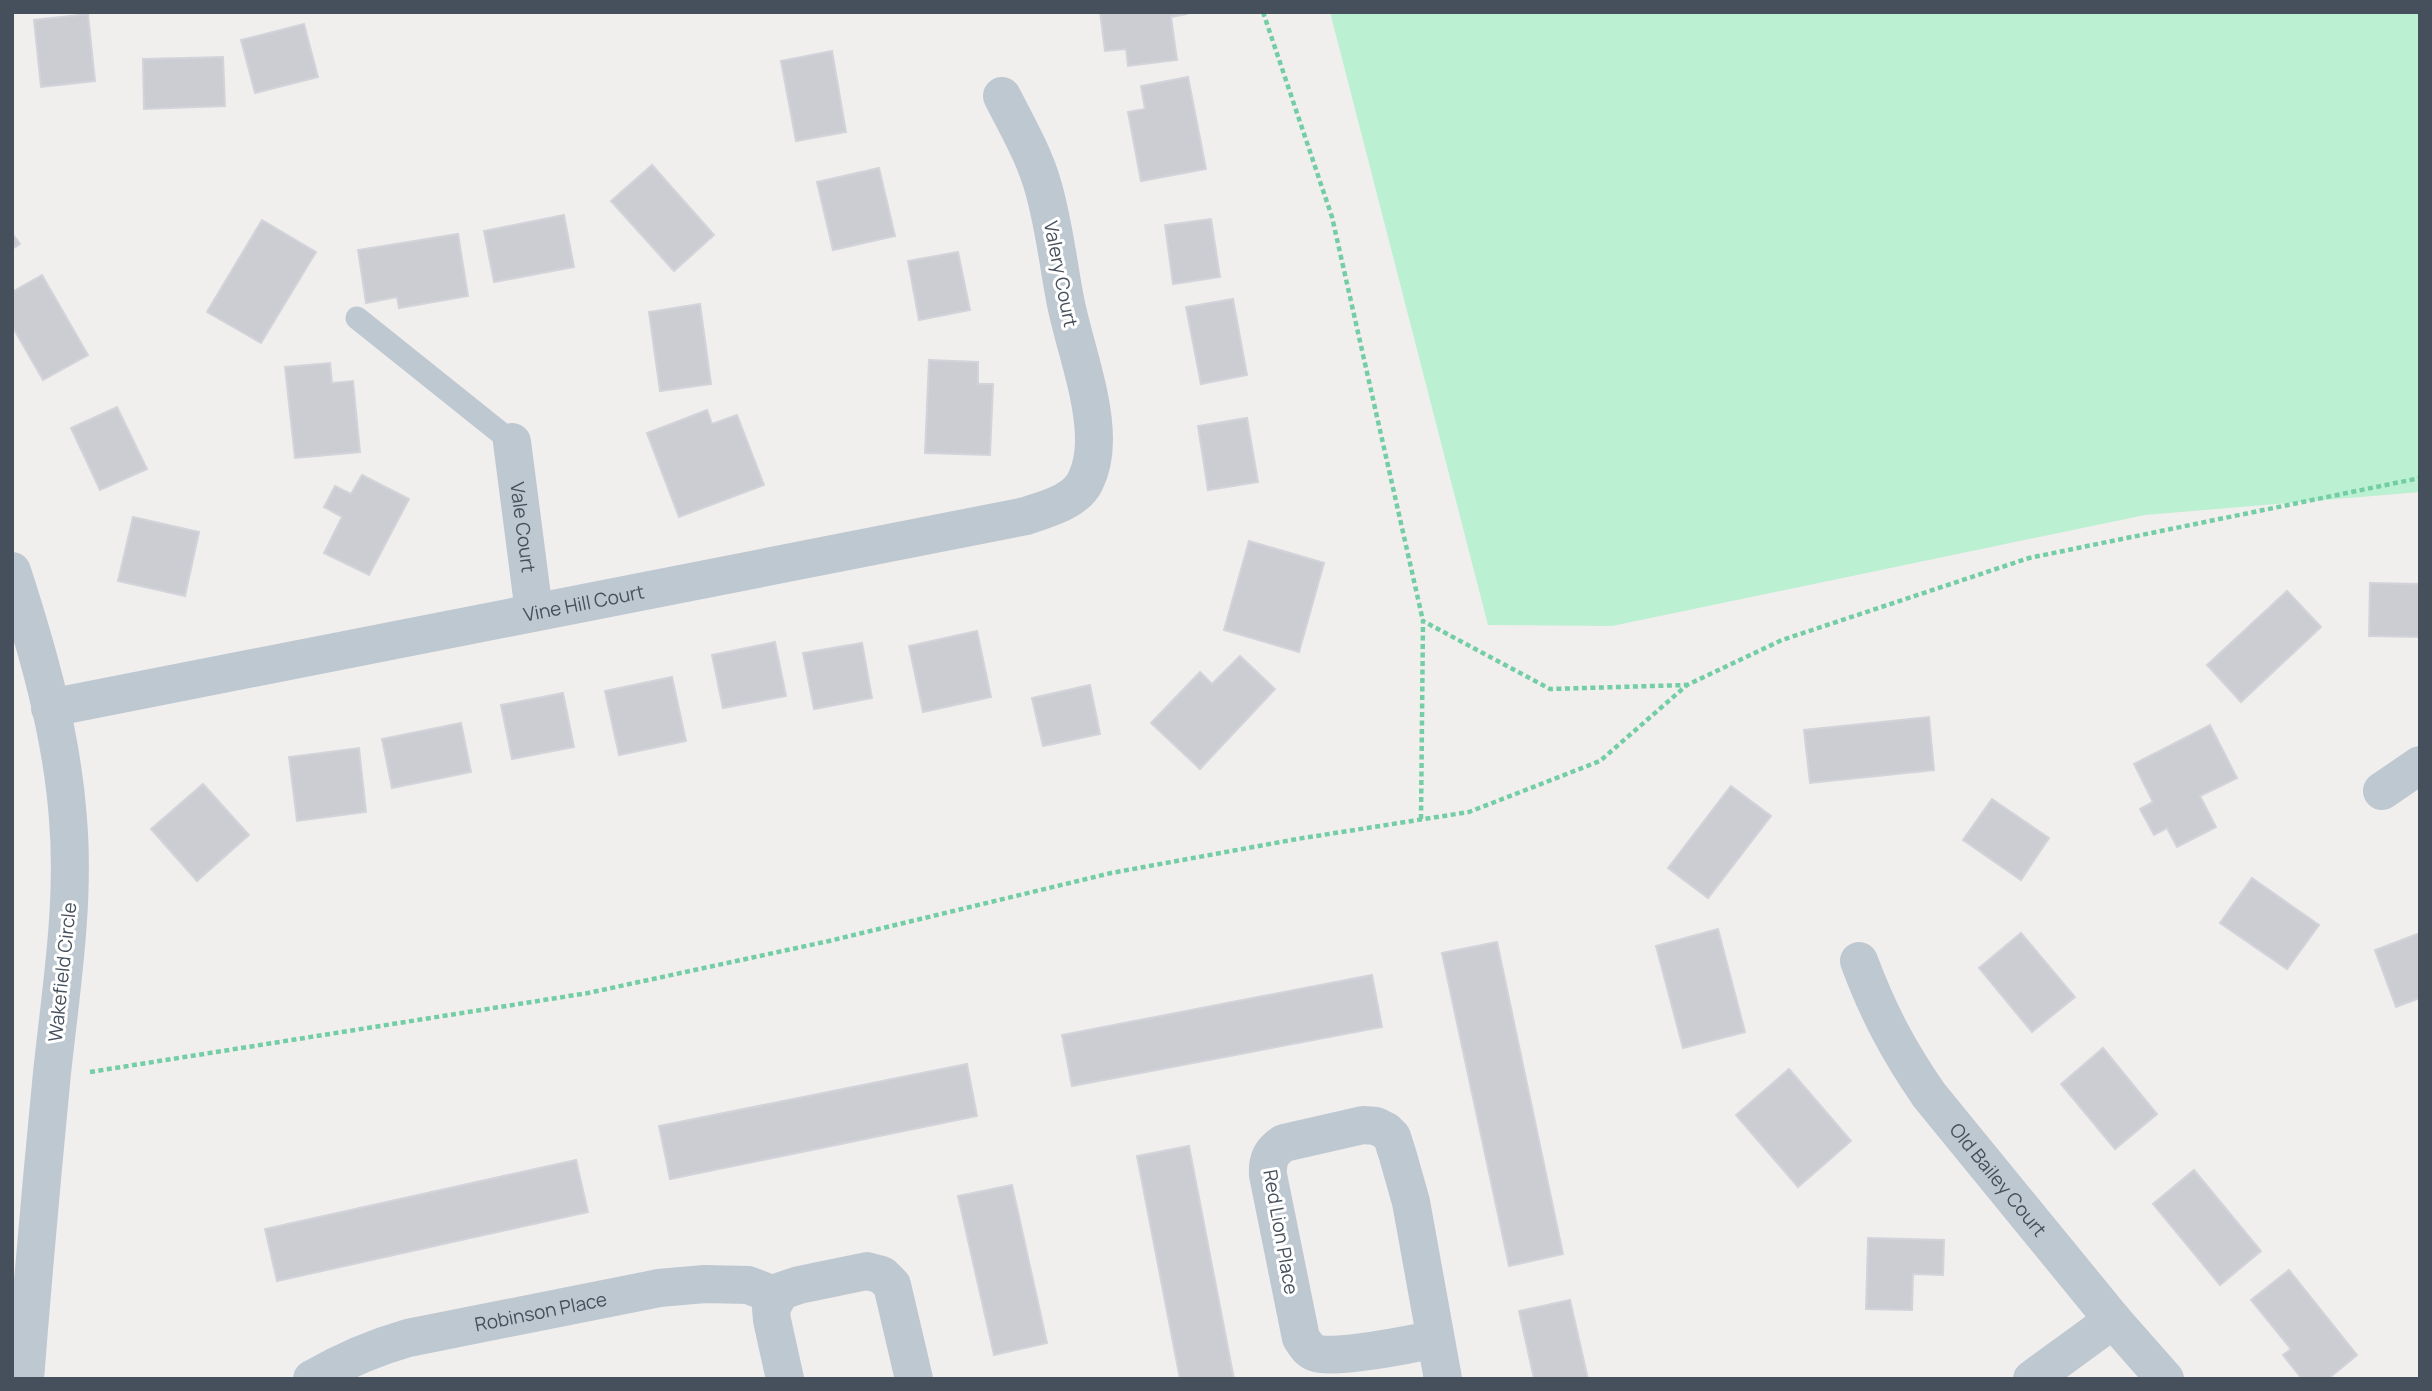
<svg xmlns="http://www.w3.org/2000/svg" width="2432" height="1391" font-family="Manrope,sans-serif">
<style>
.green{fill:#bbf0d2}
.building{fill:#cbcdd3;stroke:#d2d4da;stroke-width:2}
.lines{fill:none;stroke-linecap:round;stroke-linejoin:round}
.path{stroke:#73cea5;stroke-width:4.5;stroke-dasharray:5 3.5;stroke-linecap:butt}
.lane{stroke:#bec8d1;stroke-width:23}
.street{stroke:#bec8d1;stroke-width:38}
.labels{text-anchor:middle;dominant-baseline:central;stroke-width:6;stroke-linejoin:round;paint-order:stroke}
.street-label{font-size:19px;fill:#46505c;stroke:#fff}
</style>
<rect width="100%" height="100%" fill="#f1eeee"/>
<path class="green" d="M1330 12H2420V492L2145 515 1612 626 1488 625Z"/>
<path class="building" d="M1100 12H1187V14L1171 17 1177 60 1128 66 1126 49 1105 51Z
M88 14 95 81 41 87 34 20Z
M304 24 318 77 255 93 241 40Z
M832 51 846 132 796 141 781 61Z
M223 57 225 106 144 109 143 59Z
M1188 77 1206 169 1141 181 1128 112 1145 109 1141 86Z
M652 165 714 235 674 271 611 201Z
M879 168 895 236 833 250 817 182Z
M564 215 574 267 494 282 484 231Z
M1211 219 1220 277 1173 284 1165 225Z
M262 220 316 252 261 343 207 312Z
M12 233 20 244 12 249Z
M458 234 468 296 399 308 397 297 366 303 358 250Z
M958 252 970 310 919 320 908 261Z
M42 275 88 355 43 380 12 326V292Z
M1233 299 1247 375 1201 384 1186 307Z
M700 304 711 384 660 391 649 312Z
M929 360 978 362V384H993L990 455 925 453Z
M330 363 332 383 353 381 360 452 295 458 285 367Z
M117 407 147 469 100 490 71 428Z
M707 410 712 424 737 415 764 485 679 517 647 433Z
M1247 418 1258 482 1208 490 1198 426Z
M362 475 409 499 369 575 324 553 342 517 324 507 335 486 351 494Z
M133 517 199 532 185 596 118 581Z
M1249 541 1324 563 1299 652 1224 630Z
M2370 583 2420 584V637L2369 636Z
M2287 591 2321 627 2241 702 2207 665Z
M977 631 991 697 923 712 909 646Z
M775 642 786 696 723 708 712 655Z
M862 643 872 698 814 709 803 653Z
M1240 656 1275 689 1200 769 1151 723 1200 672 1212 684Z
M672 677 686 741 619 755 605 691Z
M1090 685 1100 734 1043 746 1032 698Z
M563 693 574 747 512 759 501 705Z
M1929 717 1934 770 1810 783 1804 730Z
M461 723 471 772 392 788 382 739Z
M2210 725 2237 778 2200 796 2216 827 2177 847 2167 828 2154 835 2140 809 2153 802 2134 764Z
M359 748 366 812 297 821 289 757Z
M203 784 249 835 197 881 151 829Z
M1731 786 1771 816 1708 898 1668 868Z
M1992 799 2049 838 2021 880 1963 840Z
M2252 878 2319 925 2287 969 2220 923Z
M1718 929 1745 1032 1683 1048 1656 946Z
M2021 933 2075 997 2032 1032 1979 968Z
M2420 933V998L2396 1007 2375 950Z
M1497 942 1563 1254 1509 1266 1442 953Z
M1372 975 1382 1027 1072 1086 1062 1035Z
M2103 1048 2157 1114 2115 1149 2061 1084Z
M967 1064 977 1116 670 1179 659 1126Z
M1789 1069 1851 1141 1798 1187 1736 1115Z
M1189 1146 1234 1379H1180L1137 1156Z
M576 1160 588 1212 277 1281 265 1229Z
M2194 1170 2261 1251 2220 1285 2153 1204Z
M1012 1185 1047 1343 994 1355 958 1196Z
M1868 1238 1944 1240 1943 1275 1913 1274 1912 1310 1866 1309Z
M2289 1270 2357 1355 2328 1379H2302L2283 1355 2291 1349 2251 1300Z
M1570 1300 1588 1379H1534L1519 1311Z"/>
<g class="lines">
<path class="path" d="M1263 12 1332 217 1423 621
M1421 819 1423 621 1550 689 1687 685
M90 1072 588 993 829 941 1111 873 1297 839 1469 812 1600 761 1687 685 1782 640 2029 558 2420 478"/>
<path class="lane" d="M357 318 512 442"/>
<g class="street">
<path id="s1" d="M512 442 534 612"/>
<path d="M12 571C38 651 62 735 68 819 75 904 61 989 52 1073 42 1175 33 1277 25 1379"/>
<path id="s2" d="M50 708 1026 516C1046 509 1075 502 1085 482 1091 470 1094 453 1094 440 1094 396 1075 347 1066 304 1058 264 1054 222 1042 183 1033 153 1016 124 1002 96"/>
<path d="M2382 791 2420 765"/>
<path id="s3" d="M1859 961C1878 1012 1898 1050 1929 1095L2113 1320 2165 1379"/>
<path d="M1434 1339C1413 1344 1333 1360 1316 1353 1308 1350 1305 1344 1301 1338L1268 1175C1267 1160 1271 1151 1284 1143L1363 1125 1376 1126 1386 1131 1392 1137 1398 1156 1411 1202 1443 1379"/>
<path id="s4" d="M312 1379C343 1361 373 1348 408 1338L659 1288 705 1284 748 1285 777 1296"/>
<path d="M785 1379 772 1320 771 1308 781 1291 799 1285 867 1271 882 1275 892 1285 914 1379"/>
<path d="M2032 1379 2113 1320"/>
</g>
</g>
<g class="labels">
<g class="street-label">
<text transform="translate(1061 274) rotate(79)">Valery Court</text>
<text stroke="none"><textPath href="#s1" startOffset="86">Vale Court</textPath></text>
<text stroke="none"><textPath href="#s2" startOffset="544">Vine Hill Court</textPath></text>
<text transform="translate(62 972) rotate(-84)">Wakefield Circle</text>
<text stroke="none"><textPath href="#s3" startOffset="261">Old Bailey Court</textPath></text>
<text transform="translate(1281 1232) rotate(80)">Red Lion Place</text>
<text stroke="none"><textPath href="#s4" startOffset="240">Robinson Place</textPath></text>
</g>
</g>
<rect width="2432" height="1391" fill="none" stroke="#46505c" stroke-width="28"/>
</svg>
